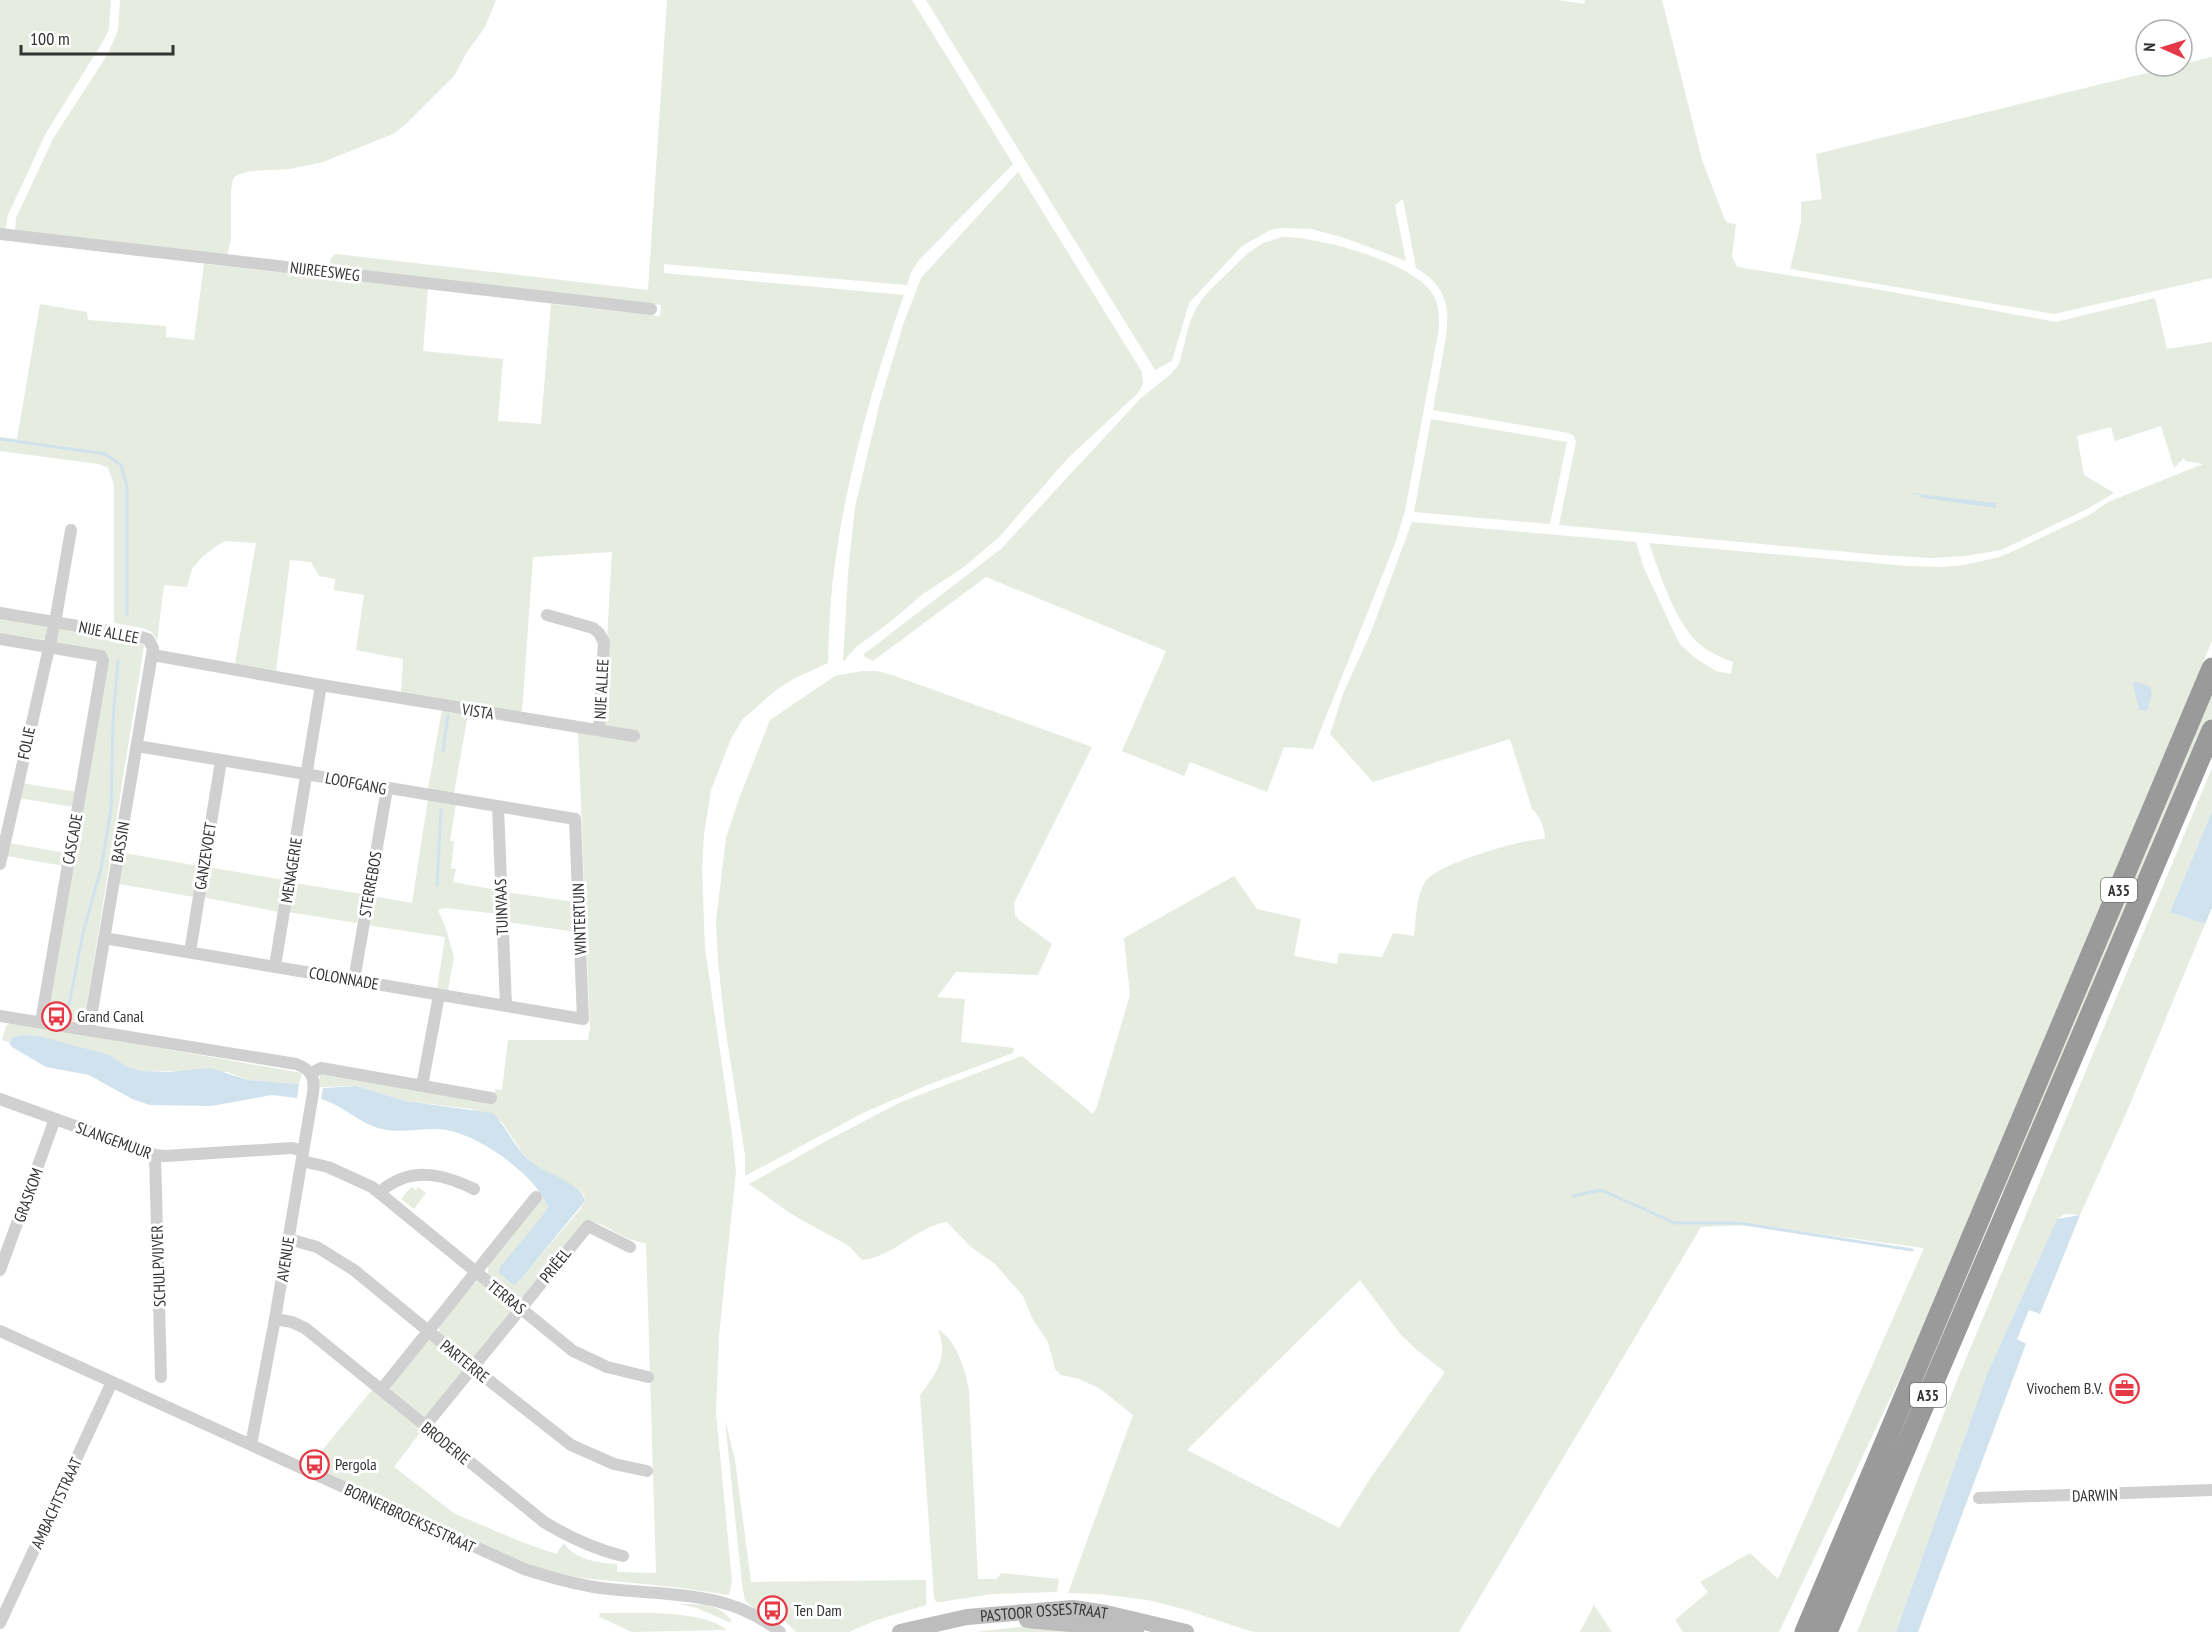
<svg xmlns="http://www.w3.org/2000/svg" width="2212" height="1632" font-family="'PT Sans Narrow',sans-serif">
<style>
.green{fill:#e6ecdf;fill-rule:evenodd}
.water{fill:#cfe2ee}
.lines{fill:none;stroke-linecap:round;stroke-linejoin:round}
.stream{stroke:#cfe2ee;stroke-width:3}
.minor{stroke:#d0d0d0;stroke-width:12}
.secondary{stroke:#bdbdbd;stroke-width:16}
.motorway{stroke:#9a9a9a;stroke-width:21}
.labels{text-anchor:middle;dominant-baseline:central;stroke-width:6;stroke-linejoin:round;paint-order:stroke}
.shield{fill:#fff;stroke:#707070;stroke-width:1.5}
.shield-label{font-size:15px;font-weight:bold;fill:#333}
.street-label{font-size:16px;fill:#333;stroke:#fff}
.poi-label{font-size:16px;fill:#333;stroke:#fff;text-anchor:start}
</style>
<rect width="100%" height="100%" fill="#fff"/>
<path class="green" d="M0 0H111L109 28 105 38 46 133 8 215 5 232 0 231Z
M120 0H496L485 27 467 52 454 76 406 124 393 134 323 162 290 169 250 171 237 175 233 179 231 191V239L227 256 15 231 16 218 54 137 106 57 113 42 118 30Z
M667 0H912L1013 164 919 260 911 272 907 285 664 264V273L904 295C874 380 845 481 834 571 830 601 829 632 828 663L793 679 776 690 742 720 731 739 711 790 704 834 702 869 705 948 732 1134 736 1171 719 1336 716 1413 732 1581 729 1595 683 1588 582 1578 537 1569 310 1465 372 1390 422 1430 394 1467 455 1514 522 1542 556 1554 564 1543C575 1560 598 1563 617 1564V1572L656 1573 646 1243C621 1241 607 1222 587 1221L526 1295 518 1298 488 1274V1264L543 1196 548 1207 539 1220 521 1279 581 1208 585 1201 584 1195 575 1187 533 1164 523 1154 501 1121 472 1109 405 1101 357 1086 318 1087 320 1074 493 1102 495 1089 502 1090 508 1040H588L590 1027 578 732 602 726 612 552 533 557 522 713 401 693 403 659 356 650 364 595 334 590 335 579 319 576 311 562 290 560 276 671 235 664 256 543 226 541 218 545 202 557 192 569 187 587 164 585 157 641 152 632 142 628 114 623V485L108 468 99 464 0 451V437L17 439 40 304 87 312 88 320 166 326V337L194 340 204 264 428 289 423 351 503 359 498 421 541 424 551 304 660 316 661 305 328 268 331 259 335 254 345 255 648 290Z
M926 0H1558L1584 4 1585 0H1662L1702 160 1725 220 1728 223 1736 224 1732 256 1737 267 1881 290 2056 322 2155 298 2167 349 2212 342V641L1908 1361 1779 1632H1683L1675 1620 1708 1592 1700 1582 1750 1553 1778 1579 1924 1248 1752 1225 1701 1227 1459 1632H1253L1183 1609 1148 1600 1100 1594 1068 1593 1133 1415 1099 1388 1079 1379 1061 1375 1055 1369 1048 1342 1032 1318 1023 1296 995 1264 971 1247 947 1222C915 1227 894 1257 862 1260L849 1246 793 1215 749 1184 828 1140 901 1102 1022 1056 1093 1114 1097 1106 1130 995 1124 938 1234 876 1257 909 1301 919 1294 956 1337 964 1339 953 1382 957 1393 933 1414 936C1416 920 1416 896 1425 882 1435 865 1524 838 1545 839 1544 827 1541 817 1532 809L1510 739 1373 782 1330 734 1343 694 1371 632 1412 522 1636 542 1644 568 1679 643 1695 658 1716 671 1731 674 1733 662C1720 657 1708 652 1697 642 1676 623 1658 570 1649 543L1908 566 1943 567 1965 565 1999 557 2014 551 2089 515 2108 502 2203 464 2185 461 2184 458 2174 468 2161 426 2115 441 2111 427 2077 436 2084 475 2114 493 2089 508 2001 550 1965 556 1932 558 1880 555 1559 525 1576 442 1574 436 1569 433 1433 410C1436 391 1440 372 1443 354 1450 316 1453 290 1416 268L1403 199 1395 205 1406 261 1342 237 1311 229 1281 228 1270 230 1242 246 1189 303 1172 361 1155 370ZM1360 1280 1401 1335 1417 1350 1445 1372 1372 1476 1339 1528 1187 1450Z
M2212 57V278L2054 314 1790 269 1801 222V202L1822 199 1816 154 2175 66H2182V64Z
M1018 172 1142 372 1143 384 1138 393 1067 459 1000 536 964 567 923 594 890 622 856 647 843 662 848 573 855 507 879 406 903 325 921 278Z
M1282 237C1319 237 1404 260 1429 289 1439 300 1439 314 1439 328L1405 511 1396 541 1313 749 1284 747 1267 792 1190 762 1184 776 1122 751 1166 651 986 577 873 661 865 657 864 654 1001 549 1141 398 1172 373 1179 364 1190 322 1196 308 1206 294 1248 253 1263 243Z
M1431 419 1567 442 1550 524 1414 512Z
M0 618 49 627 46 640 0 633Z
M56 628 142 642 144 646 84 1023 48 1016 107 661 52 644Z
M862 671H877L895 676 1092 747 1014 903 1015 915 1019 920 1052 944 1038 975 956 972 937 997 965 999 961 1042 1014 1048 1013 1053 925 1086 863 1113 745 1176V1155L725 1026 718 962 716 921 726 838 740 796 770 720 835 676Z
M2212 684V722L2012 1195 1998 1189Z
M442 709 468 714 454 793 428 789Z
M2212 768V811L2170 912 2205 924 2128 1109 2080 1215 2064 1214 2057 1219 1987 1374 1896 1632H1857L1960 1373Z
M21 783 77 792 74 807 18 798Z
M428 799 456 804 450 841H454L451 868 456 869 453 882 497 890 498 914 446 908 438 910 445 926 454 957 448 990 437 989 445 937 367 925 372 896 412 903Z
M9 843 66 853 64 866 6 856Z
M124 853 199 866 194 897 119 884Z
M207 867 284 880 279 912 202 897Z
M294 883 362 894 357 923 288 912Z
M504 892 575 902 576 932 506 922Z
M11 1022 302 1073 299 1084 248 1080 228 1072 143 1071 128 1067 110 1055 13 1037 9 1042 2 1040 6 1026Z
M411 1187 416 1190 418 1187 426 1193 414 1209 401 1199Z
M478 1280 513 1309 475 1357H468L439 1334V1325Z
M938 1330C956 1338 966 1372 969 1391L978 1579H997L1001 1573 1059 1579 1057 1592 992 1594 940 1602H936L934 1598 920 1395C936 1374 949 1357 938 1330Z
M428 1339 433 1340 464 1365V1369L429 1417 422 1418 391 1391V1387Z
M725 1420 735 1460 751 1582 926 1580V1605L877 1620 849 1632H796L772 1609H755L745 1601 742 1584Z
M679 1604C700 1604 719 1603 732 1621L729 1622 697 1608Z
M1594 1605 1612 1632H1580Z
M600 1613C632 1613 703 1609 727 1630L632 1632 599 1617Z
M1044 1624 1133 1632H976Z"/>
<path class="water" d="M1902 492 1996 503V508L1923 498 1919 495Z
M2135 681 2150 687 2152 693 2147 711 2139 710 2133 683Z
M2212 811V908L2205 924 2170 912Z
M24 1035 42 1037 110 1055 128 1067 143 1071 169 1072 210 1068 248 1080 299 1084 297 1098 272 1095 211 1106 150 1105 132 1099 89 1075 46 1067 12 1047 9 1043 13 1037Z
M357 1086 405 1101 493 1113C508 1129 516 1152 534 1164 547 1174 582 1183 585 1201L521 1279 514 1285 499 1273 500 1267 539 1220 548 1207C536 1175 480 1136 447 1130 425 1126 400 1135 378 1128 357 1122 343 1105 321 1099L323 1088Z
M2080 1215 2040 1314 2029 1310 2017 1339 2026 1344 1918 1632H1896L1987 1374 2057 1219Z"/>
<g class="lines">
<path class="stream" d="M0 439 105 454 121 465 127 486V614
M443 751 448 715
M437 885 441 810
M69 1005 83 933 101 869 111 809 113 720 118 661
M1573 1196 1601 1190 1675 1223H1738L1912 1250"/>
<path class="minor" d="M0 234 651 309
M0 613 138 636 148 639 153 648 89 1029
M547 615 593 628 599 633 604 642 599 729
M0 639 101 656 103 661 41 1022
M153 655 321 685 634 736
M498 807 506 1006
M0 864 56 617 71 530
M104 938 583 1019 575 819 137 746
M190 952 221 761
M275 966 321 685
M354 980 387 789
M0 1016 296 1064C312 1070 315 1077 313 1093L275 1319 251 1445
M311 1073 321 1068 491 1098
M422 1086 439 995
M0 1099 155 1155 165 1156 292 1148 303 1151
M155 1155 161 1377
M302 1161 328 1167 372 1187 573 1351 607 1367 648 1377
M379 1193C409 1166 441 1173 474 1189
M289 1239 317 1247 354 1270 472 1367 571 1445 614 1464 647 1471
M0 1270 55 1119
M275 1319 292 1322 305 1328 544 1522C569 1537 594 1549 623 1556
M0 1331 524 1569C552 1578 580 1586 609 1589 671 1596 728 1590 780 1632
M381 1390 536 1197
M425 1426 588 1226 630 1247
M1979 1498 2212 1490
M0 1623 112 1382"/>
<g class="secondary">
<path d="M1027 1620 1136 1630"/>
<path id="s1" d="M900 1632 967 1617 1073 1608 1106 1613 1186 1632"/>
</g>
<path class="motorway" d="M1805 1632 2212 668
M1827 1632 2212 730"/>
</g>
<defs>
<symbol id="bus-ring" viewBox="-11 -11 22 22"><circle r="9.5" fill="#fff" stroke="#e63946" stroke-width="1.5"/><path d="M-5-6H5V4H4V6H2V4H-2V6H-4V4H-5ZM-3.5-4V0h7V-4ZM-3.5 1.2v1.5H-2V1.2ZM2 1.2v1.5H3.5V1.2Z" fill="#e63946"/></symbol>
<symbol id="office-ring" viewBox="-11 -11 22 22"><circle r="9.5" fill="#fff" stroke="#e63946" stroke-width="1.5"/><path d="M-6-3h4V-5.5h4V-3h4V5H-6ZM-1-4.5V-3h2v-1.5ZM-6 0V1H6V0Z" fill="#e63946"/></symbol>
</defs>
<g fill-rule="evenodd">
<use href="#bus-ring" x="40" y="1000" width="33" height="33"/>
<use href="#office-ring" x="2108" y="1372" width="33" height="33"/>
<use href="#bus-ring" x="298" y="1448" width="33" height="33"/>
<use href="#bus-ring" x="756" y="1594" width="33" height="33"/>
</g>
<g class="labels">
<g class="shield">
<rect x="2101" y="878" width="36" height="24" rx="4.5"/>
<rect x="1910" y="1383" width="36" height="24" rx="4.5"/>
</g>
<g class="shield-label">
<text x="2119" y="890">A35</text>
<text x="1928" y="1395">A35</text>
</g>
<g class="street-label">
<text transform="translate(325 271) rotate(7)">NIJREESWEG</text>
<text transform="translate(109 632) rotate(11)">NIJE ALLEE</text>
<text transform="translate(601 689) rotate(-87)">NIJE ALLEE</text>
<text transform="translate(478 711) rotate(9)">VISTA</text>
<text transform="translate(26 743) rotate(-78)">FOLIE</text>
<text transform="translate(356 783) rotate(11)">LOOFGANG</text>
<text transform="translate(72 839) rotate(-80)">CASCADE</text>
<text transform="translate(120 842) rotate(-80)">BASSIN</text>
<text transform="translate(205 856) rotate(-81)">GANZEVOET</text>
<text transform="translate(291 870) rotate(-81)">MENAGERIE</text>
<text transform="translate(370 884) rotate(-80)">STERREBOS</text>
<text transform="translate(501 907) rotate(-92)">TUINVAAS</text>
<text transform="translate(579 919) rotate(-92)">WINTERTUIN</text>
<text transform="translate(344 978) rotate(10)">COLONNADE</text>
<text transform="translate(114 1140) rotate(20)">SLANGEMUUR</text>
<text transform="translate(28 1195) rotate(-70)">GRASKOM</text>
<text transform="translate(285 1259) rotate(-81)">AVENUE</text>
<text transform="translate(555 1265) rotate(-51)">PRIËEL</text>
<text transform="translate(158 1266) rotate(-92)">SCHULPVIJVER</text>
<text transform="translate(507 1297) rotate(39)">TERRAS</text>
<text transform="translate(465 1361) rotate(39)">PARTERRE</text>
<text transform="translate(446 1443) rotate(39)">BRODERIE</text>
<text transform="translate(2095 1495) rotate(-2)">DARWIN</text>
<text transform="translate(56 1503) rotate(-65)">AMBACHTSTRAAT</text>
<text transform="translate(410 1518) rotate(25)">BORNERBROEKSESTRAAT</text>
<text stroke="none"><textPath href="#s1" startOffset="146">PASTOOR OSSESTRAAT</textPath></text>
</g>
<g class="poi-label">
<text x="77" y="1016">Grand Canal</text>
<text x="2103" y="1388" text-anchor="end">Vivochem B.V.</text>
<text x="335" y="1464">Pergola</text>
<text x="794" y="1610">Ten Dam</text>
</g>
</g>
<g transform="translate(2164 48) rotate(273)"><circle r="28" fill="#ffffff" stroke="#adadad" stroke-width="1.5"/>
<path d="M0-4.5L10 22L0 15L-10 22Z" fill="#e63946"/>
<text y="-9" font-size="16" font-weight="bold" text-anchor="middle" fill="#333333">N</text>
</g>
<path d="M21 45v9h152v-9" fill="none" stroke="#333333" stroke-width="3"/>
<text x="30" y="45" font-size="18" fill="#333333" stroke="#ffffff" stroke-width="4.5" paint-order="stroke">100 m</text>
</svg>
